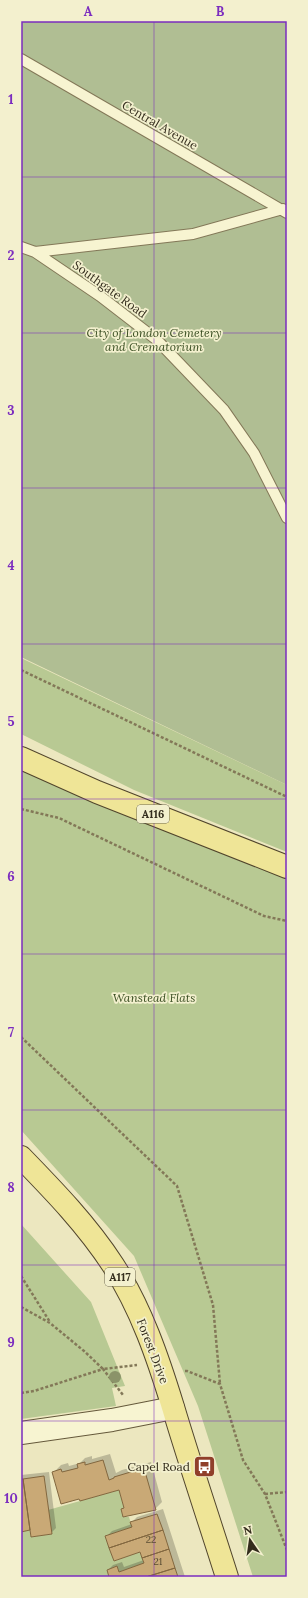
<svg xmlns="http://www.w3.org/2000/svg" width="308" height="1598" font-family="Lora,serif">
<style>
.green{fill:#b8c993}
.cemetery{fill:#b0be93}
.shadow{fill:#0003}
.building{fill:#c9a976;stroke:#82673f}
.lines{fill:none;stroke-linecap:round;stroke-linejoin:round}
.lane-casing{stroke:#837858;stroke-width:12}
.secondary-casing{stroke:#65593b;stroke-width:24}
.primary-casing{stroke:#51452c;stroke-width:24}
.path{stroke:#837858;stroke-width:2.5;stroke-dasharray:3 2;stroke-linecap:butt}
.lane{stroke:#f7f4d1;stroke-width:10}
.secondary{stroke:#f7f4d1;stroke-width:22}
.primary{stroke:#efe597;stroke-width:22}
.tree{fill:#8b9369}
.grid{fill:none;stroke:#7b2cbf;stroke-width:1;stroke-opacity:0.55}
.labels{text-anchor:middle;dominant-baseline:central;stroke-width:3.5;stroke-linejoin:round;paint-order:stroke}
.number-label{font-size:10px;fill:#584b32}
.shield{fill:#f3f0ce;stroke:#6d6751;stroke-width:1}
.shield-label{font-size:11px;font-weight:bold;fill:#332c1c}
.street-label{font-size:12px;fill:#332c1c;stroke:#f3f0ce}
.park-label{font-size:12px;font-style:italic;fill:#3b4f23;stroke:#f3f0ce}
.poi-label{font-size:12px;fill:#332c1c;stroke:#f3f0ce;text-anchor:end}
.neatline{fill:none;stroke:#7b2cbf;stroke-width:1.5}
.grid-label{font-size:13px;text-anchor:middle;font-weight:bold;fill:#7b2cbf}
</style>
<rect width="100%" height="100%" fill="#ece7bf"/>
<path class="green" d="M21 658 287 785V852L134 790 21 734Z
M21 767 287 875V1577H253L198 1406 134 1256 21 1130Z
M21 1224 91 1302 125 1386 112 1388 116 1406 21 1419Z
M119 1490 124 1508 121 1509 123 1517H129L132 1527 106 1536 114 1561 140 1552 144 1563 119 1572 117 1566 107 1570 109 1577H21V1532L30 1530 31 1537 51 1534 48 1510Z"/>
<path class="cemetery" d="M21 21H287V785L21 657Z"/>
<path class="shadow" d="M110 1454 116 1473 122 1470 151 1462 162 1502 155 1509H122L125 1507 119 1489 54 1472 61 1465 68 1463 69 1466 80 1463 85 1458 92 1456V1459Z
M49 1472 56 1528 51 1533 31 1529 21 1531V1475Z
M163 1509 185 1577H110L108 1570 113 1565 122 1562 124 1567 144 1560 141 1551 107 1536 112 1531 132 1524V1522L137 1517Z"/>
<path class="building" d="M103 1460 109 1480 114 1478V1477L144 1468 156 1510 123 1517 121 1509 124 1508 119 1490 80 1501 79 1499 61 1504 52 1472 61 1469 62 1472 78 1468 77 1464 85 1462V1465Z
M44 1476 52 1534 31 1537 23 1479Z
M21 1479H23L30 1530 21 1532Z
M157 1514 163 1530 109 1548 105 1536 132 1527 130 1522Z
M163 1530 169 1549 142 1558 140 1552 114 1561 109 1548Z
M169 1549 175 1568 146 1577H109L107 1570 117 1566 119 1572 144 1563 142 1558Z
M175 1568 178 1577H146Z"/>
<g class="lines">
<defs>
<path id="lane" d="M21 59 287 213
M21 247 35 252 100 296 157 340 224 410 254 453 287 518
M35 252 193 234 283 209"/>
<path id="secondary" d="M21 1433 112 1420 173 1408"/>
<path id="primary" d="M21 758 97 792 287 867
M21 1157C54 1191 87 1225 113 1265 141 1308 158 1358 173 1407 190 1464 209 1520 227 1577"/>
</defs>
<use href="#lane" class="lane-casing"/>
<use href="#secondary" class="secondary-casing"/>
<use href="#primary" class="primary-casing"/>
<path class="path" d="M21 670 287 797
M21 809 59 818 264 916 287 921
M21 1037 177 1186 213 1305 220 1384
M21 1276 50 1322
M21 1307 50 1323 84 1351 103 1369 137 1365
M185 1371H187L220 1384 243 1460 265 1494 287 1550
M21 1393 34 1391 103 1369 123 1395
M265 1494 287 1492"/>
<use href="#lane" class="lane"/>
<use href="#secondary" class="secondary"/>
<use href="#primary" class="primary"/>
</g>
<circle class="tree" cx="115" cy="1377" r="6"/>
<path class="grid" d="M154 21V1577M21 177H287M21 333H287M21 488H287M21 644H287M21 799H287M21 954H287M21 1110H287M21 1265H287M21 1421H287"/>
<defs>
<symbol id="bus-square" viewBox="-11 -11 22 22"><rect x="-9" y="-9" width="18" height="18" rx="4" fill="#903f2a" stroke="#f3f0ce"/><path d="M-5-6H5V4H4V6H2V4H-2V6H-4V4H-5ZM-3.5-4V0h7V-4ZM-3.5 1.2v1.5H-2V1.2ZM2 1.2v1.5H3.5V1.2Z" fill="#fff"/></symbol>
</defs>
<g fill-rule="evenodd">
<use href="#bus-square" x="192" y="1454" width="25" height="25"/>
</g>
<g class="labels">
<g class="number-label">
<text x="151" y="1539">22</text>
<text x="158" y="1561">21</text>
</g>
<g class="shield">
<rect x="137" y="805" width="32" height="18" rx="3"/>
<rect x="105" y="1268" width="30" height="18" rx="3"/>
</g>
<g class="shield-label">
<text x="153" y="814">A116</text>
<text x="120" y="1277">A117</text>
</g>
<g class="street-label">
<text transform="translate(160 125) rotate(30)">Central Avenue</text>
<text transform="translate(110 289) rotate(36)">Southgate Road</text>
<text transform="translate(153 1351) rotate(69)">Forest Drive</text>
</g>
<g class="park-label">
<text x="154" y="332">City of London Cemetery<tspan x="154" dy="14">and Crematorium</tspan></text>
<text x="154" y="997">Wanstead Flats</text>
</g>
<g class="poi-label">
<text x="190" y="1466">Capel Road</text>
</g>
</g>
<rect width="308" height="1598" fill="none" stroke="#f3f0ce" stroke-width="44"/>
<g transform="translate(250 1540) rotate(347)" stroke="#f3f0ce" stroke-width="3" paint-order="stroke">
<path d="M0-3L7 15L0 10L-7 15Z" fill="#332c1c"/>
<text y="-6" font-size="11" font-weight="bold" text-anchor="middle" fill="#332c1c">N</text>
</g>
<rect x="22" y="22" width="264" height="1554" class="neatline"/>
<g class="grid-label">
<text x="88" y="16">A</text>
<text x="220" y="16">B</text>
<text x="11" y="104">1</text>
<text x="11" y="260">2</text>
<text x="11" y="415">3</text>
<text x="11" y="570">4</text>
<text x="11" y="726">5</text>
<text x="11" y="881">6</text>
<text x="11" y="1037">7</text>
<text x="11" y="1192">8</text>
<text x="11" y="1347">9</text>
<text x="11" y="1503">10</text>
</g>
</svg>
